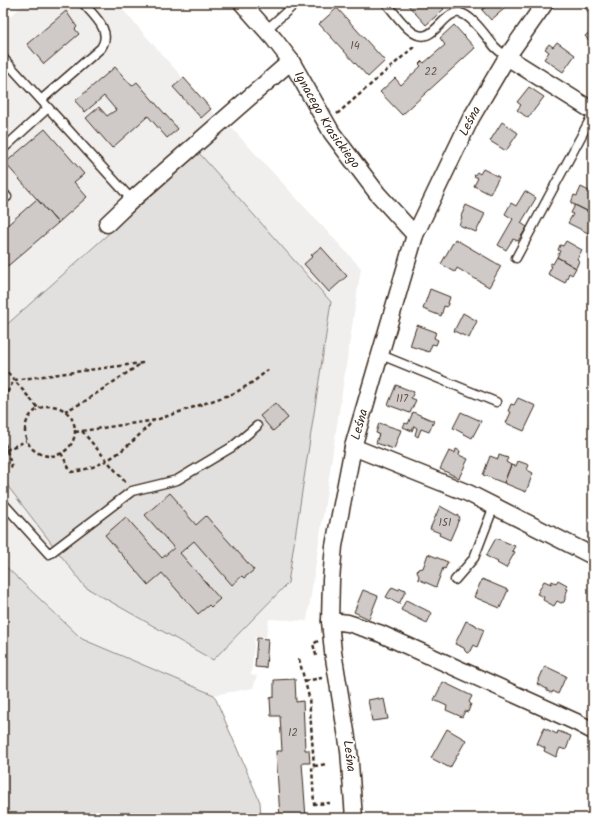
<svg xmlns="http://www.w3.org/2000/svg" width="596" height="821" font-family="Kalam,sans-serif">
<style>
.built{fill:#f1efee}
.green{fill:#e2e0de;stroke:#8e857e}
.building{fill:#cfcac7;stroke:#3b2a1e}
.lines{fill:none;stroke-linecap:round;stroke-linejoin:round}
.lane-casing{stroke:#3b2a1e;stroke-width:11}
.street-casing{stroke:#3b2a1e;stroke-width:19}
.path{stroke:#3b2a1e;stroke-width:2.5;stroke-dasharray:4 3;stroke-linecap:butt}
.lane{stroke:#fff;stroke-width:8}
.street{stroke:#fff;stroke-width:16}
.labels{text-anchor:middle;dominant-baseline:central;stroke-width:4;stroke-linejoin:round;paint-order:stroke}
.number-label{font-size:11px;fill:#605248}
.street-label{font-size:13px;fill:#3b2a1e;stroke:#fff}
</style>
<rect width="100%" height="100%" fill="#fff"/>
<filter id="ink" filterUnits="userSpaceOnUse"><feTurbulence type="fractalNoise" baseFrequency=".025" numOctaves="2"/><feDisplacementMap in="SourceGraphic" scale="8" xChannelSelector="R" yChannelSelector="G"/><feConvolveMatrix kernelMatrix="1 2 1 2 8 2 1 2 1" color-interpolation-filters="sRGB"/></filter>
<g filter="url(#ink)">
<path class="built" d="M25 3H117L225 126 228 124 361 268 307 621 269 619 266 637H255L251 675 257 676 253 688 214 695 82 639 3 564V23Z"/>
<path class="green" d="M199 153 331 302 288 583 213 660 85 587 3 480V328Z
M3 564 82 639 214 695 260 802 261 818H3Z"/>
<path class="building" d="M406 3H438L444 9 426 25Z
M490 3H505L502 6 504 9 491 20 482 10Z
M581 3H593V11L590 14Z
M337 8 385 61 368 77 319 24Z
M66 11 77 27 75 29 79 34 44 64 27 44Z
M454 25 475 48 402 115 380 92 395 78 401 85 421 66 419 64 422 61 424 63 445 45 440 38Z
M593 29V45L585 36Z
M557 42 575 55 563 72 544 59 549 52 545 49 549 44 553 47Z
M115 67 132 86 137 82 178 129 167 138 148 116 112 148 86 118 99 107 107 116 116 110 104 96 85 112 75 101Z
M184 78 211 109 201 118 173 87Z
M529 87 544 97 528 118 517 110 521 105 517 102Z
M502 122 518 133 506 151 490 141Z
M45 129 84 174 74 182 87 197 58 223 5 163Z
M483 169 499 177 490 194 474 186 478 178 474 176 477 172 480 174Z
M581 187 593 193V214L571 203 574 195 577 196Z
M525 191 536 198 521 223 527 227 518 241 513 239 506 250 498 245 513 219 505 214 511 203 516 206Z
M37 199 58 223 3 270V229Z
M466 205 485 214 476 232 459 225 462 217 461 216Z
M575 205 593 214V225L588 233 568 223 573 214 571 213Z
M455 239 501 266 489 287 457 268 455 272 441 264Z
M566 241 582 250 577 259 579 261 576 268 557 257 560 251 558 250 560 245 563 246Z
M321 247 347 276 329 292 304 264 313 256 311 255Z
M557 257 576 268 572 275 569 273 565 283 548 274 552 266 550 265 551 263 553 264Z
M430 289 450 297 447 307 444 306 441 316 423 309Z
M463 313 477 321 469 338 454 331Z
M417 325 436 332 434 338 438 340 436 345 432 344 429 352 410 346Z
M396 385 414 392 411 398 416 400 410 413 388 405Z
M518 398 536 406 524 431 506 423 511 412 508 411 511 404 514 405Z
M275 403 288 418 273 431 260 416Z
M413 412 434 421 429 432 421 429 418 437 415 435 417 428 414 426 412 431 403 427 405 423 408 424Z
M461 412 481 421 472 438 453 428Z
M593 416V427L588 425Z
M379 423 401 430 394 449 376 443 379 434 376 433Z
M456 449 460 451 459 455 468 459 459 478 440 469 449 451 455 453Z
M499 455 508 458 506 462 511 465 504 483 483 475 490 456 498 459Z
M518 461 529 465 527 470 533 473 526 492 504 483 511 465 516 466Z
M170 493 178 502 177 503 196 525 206 516 254 570 244 578 242 576 232 585 194 541 180 553 220 599 211 607 209 605 198 614 162 573 148 585 105 535 126 517 162 558 174 548 145 515Z
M440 506 460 517 450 540 439 535 440 533 430 529Z
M496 538 515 546 512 551 515 552 506 568 497 563 498 562 486 556Z
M428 554 448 562 445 569 443 568 436 587 418 579 419 576 417 572 418 569 423 568Z
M482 579 508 590 500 608 474 597Z
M558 580 567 585 566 588 568 589 565 596V599L564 602 561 603 557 601 554 606 543 600 544 597 537 594 544 581 551 584 552 581 556 583Z
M392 587 399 590 400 588 406 590 399 604 386 597Z
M363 590 378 596 369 619 354 612Z
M406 600 432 613 427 623 401 610Z
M466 621 476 625V626L484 630 477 647 474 645 471 651 467 653 465 651 464 648 455 644Z
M257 638 268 639 266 668 255 667Z
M545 666 566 676 558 694 553 691 552 693 547 691V689L537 684Z
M295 679 296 702 303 701 305 750H309L310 763H302L306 818H280L276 751H282L280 716H271L270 698 274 697V680Z
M443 682 472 696 469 702 471 704 468 712 465 711 462 717 446 710 447 706 434 700Z
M379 698V700L384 699 388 719 372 721 368 700Z
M544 728 557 734 558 731 571 736 566 750 560 748 556 757 544 751 545 748 537 744Z
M447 729 466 740 450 768 431 758Z"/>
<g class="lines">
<defs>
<path id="lane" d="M386 3C394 12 401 23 411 31 433 49 442 10 460 13 472 15 487 38 495 47 499 51 503 54 507 57
M266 30 296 3
M3 58 132 200
M41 100 101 48C113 31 94 16 83 3
M3 149 48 108
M3 192 7 197
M516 258 593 114
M381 355 496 402
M3 503 49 554 132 491 177 480 232 447 257 426
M455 580 474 558 494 506"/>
<g id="street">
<path id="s1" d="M242 3 274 39 291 61 332 133 377 193 415 235"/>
<path d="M507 57 593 111"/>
<path d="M107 224 132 200 291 61"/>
<path d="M353 447 468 493 593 556"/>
<path d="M330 621 348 623 379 633 576 722 593 731"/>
<path id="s2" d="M354 818 349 750 333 652 330 621 331 580 334 546 353 447 415 235 471 118 507 57 545 3"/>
</g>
</defs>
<use href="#lane" class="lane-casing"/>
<use href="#street" class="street-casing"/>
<path class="path" d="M337 114 416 45
M3 367 38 408
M25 431a25 25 0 1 1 50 0a25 25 0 1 1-50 0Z
M3 413 7 393 14 380 142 363 82 403 65 411
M82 431 126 483
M75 432 156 420 235 393 253 382 268 370
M3 437 12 468
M6 450 26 441
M61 453 71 472C107 468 130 445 154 420
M318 641 313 644 316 655 319 657
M299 659 309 697 314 766H312L314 804 330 803
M305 681 322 678
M314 766 327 764"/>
<use href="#lane" class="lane"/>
<use href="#street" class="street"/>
</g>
</g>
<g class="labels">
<g class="number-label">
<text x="355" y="46">14</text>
<text x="431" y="72">22</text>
<text x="402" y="399">117</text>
<text x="445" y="523">151</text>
<text x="293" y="733">12</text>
</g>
<g class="street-label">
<text stroke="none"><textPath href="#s1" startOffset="145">Ignacego Krasickiego</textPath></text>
<text stroke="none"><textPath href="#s2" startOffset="722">Leśna</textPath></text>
<text stroke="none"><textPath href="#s2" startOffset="398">Leśna</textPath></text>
<text transform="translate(349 756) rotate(83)">Leśna</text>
</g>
</g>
<rect width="596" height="821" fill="none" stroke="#fff" stroke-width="16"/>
<rect x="8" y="8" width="580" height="805" fill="none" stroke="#3b2a1e" stroke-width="1.5" filter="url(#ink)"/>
</svg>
